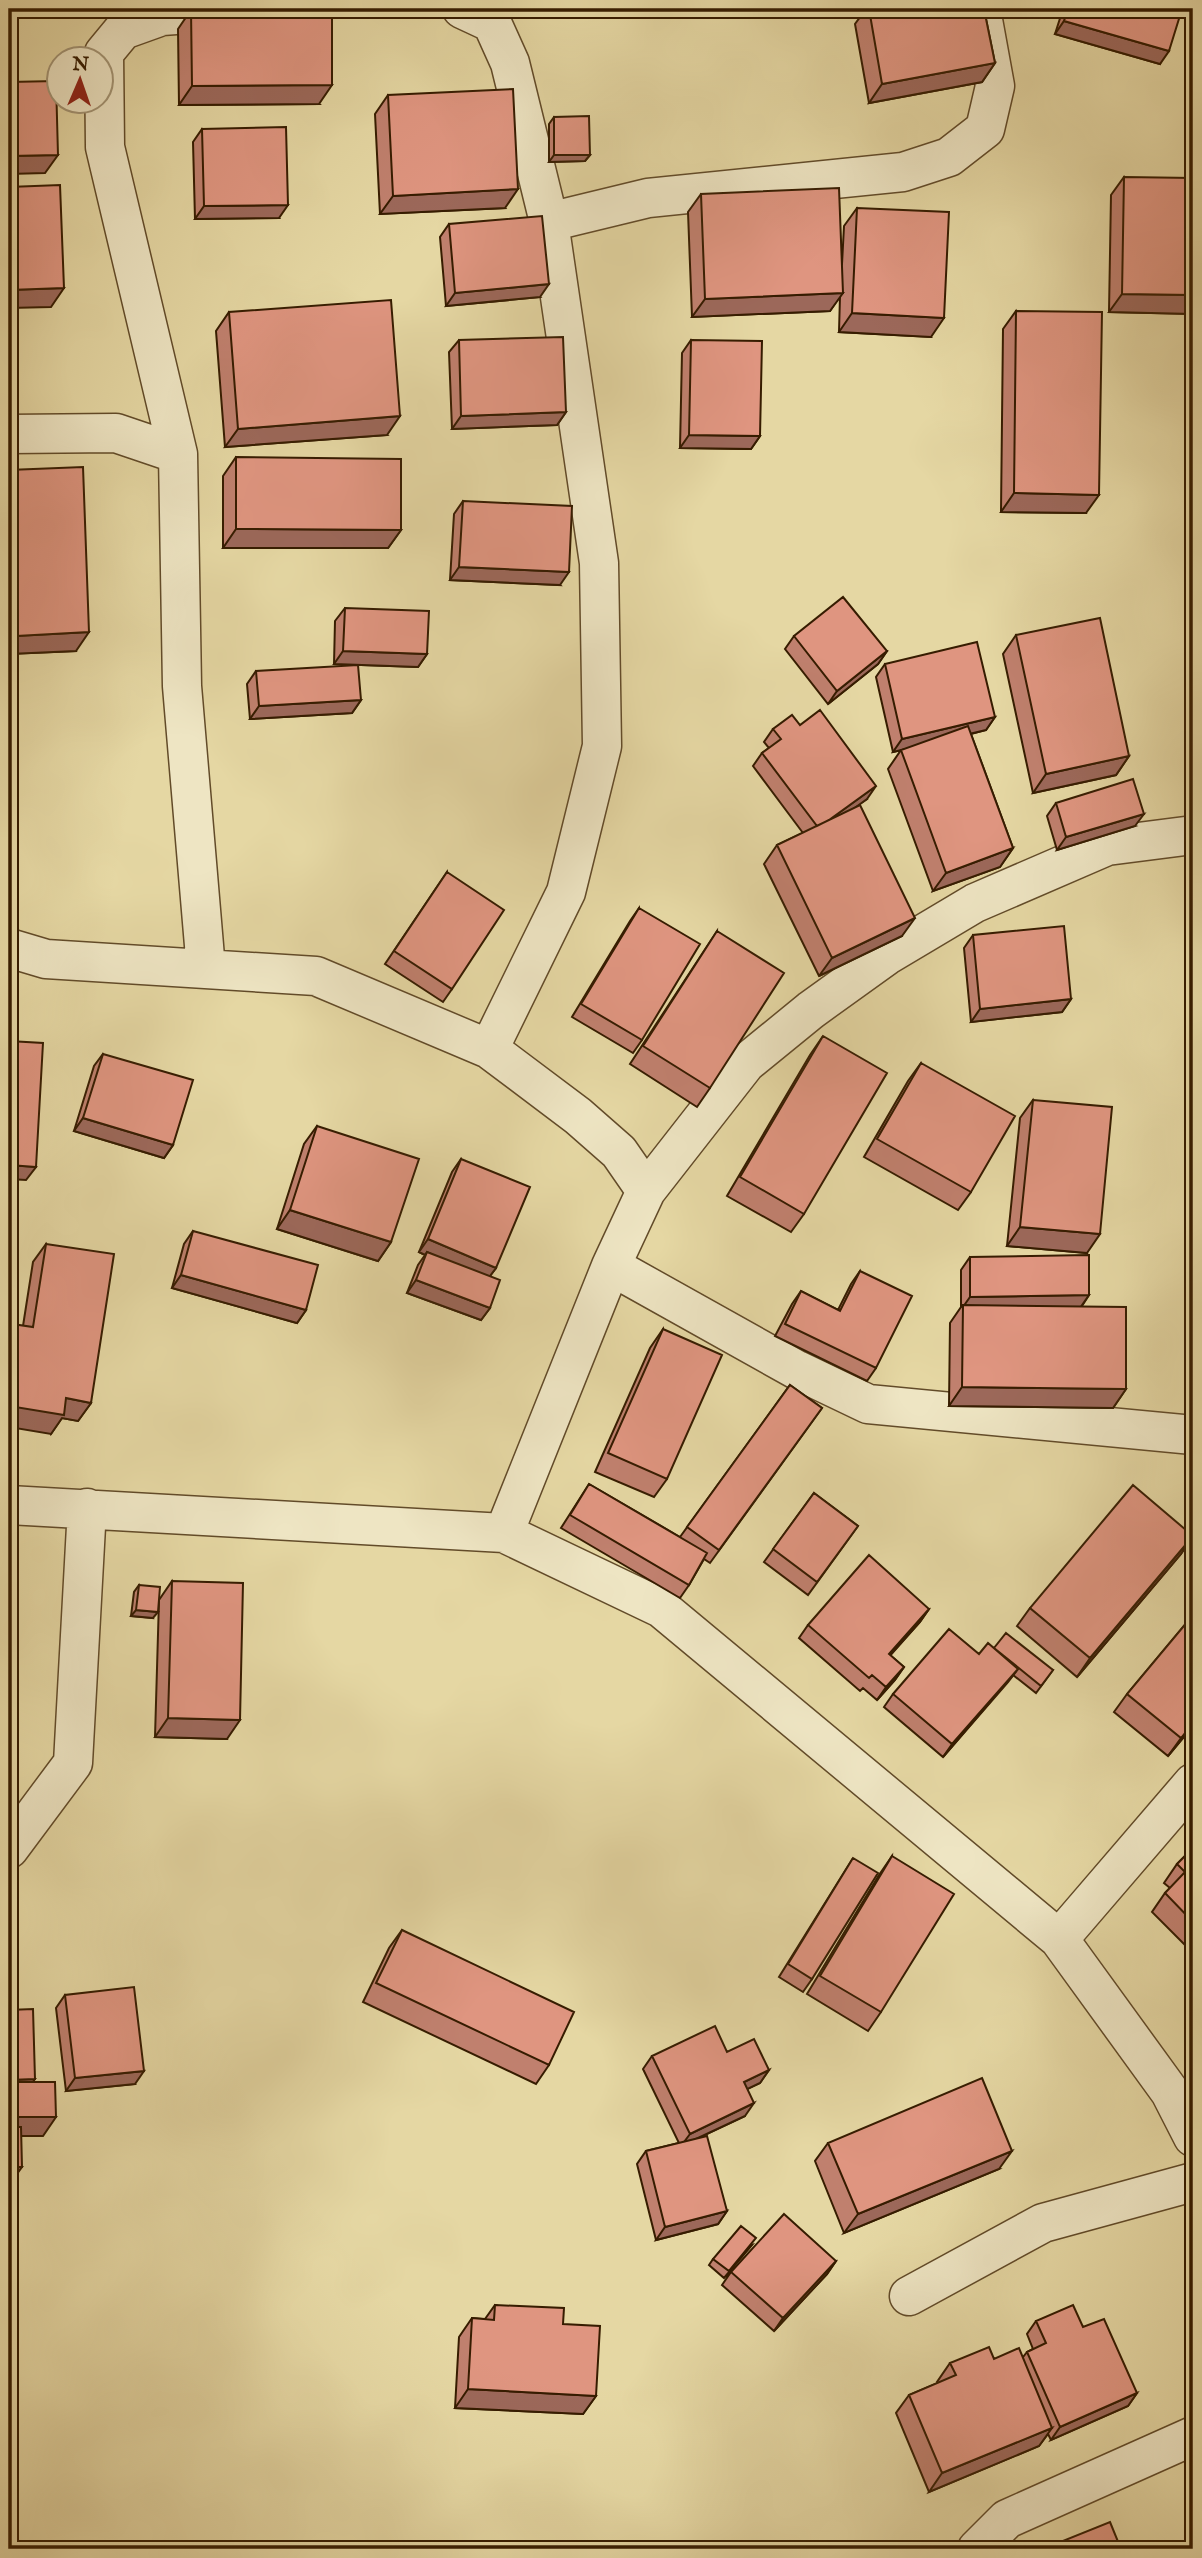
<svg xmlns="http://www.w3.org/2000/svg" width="1202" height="2558" font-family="'IM FELL English',serif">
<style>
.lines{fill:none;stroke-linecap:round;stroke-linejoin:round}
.minor-casing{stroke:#624b29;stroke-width:41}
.minor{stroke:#eee5c3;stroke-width:38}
.wall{fill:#c0806e;stroke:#361c00;stroke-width:2}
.shaded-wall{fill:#9c685a;stroke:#361c00;stroke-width:2}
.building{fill:#df9580;stroke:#361c00;stroke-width:2}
</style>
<rect width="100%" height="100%" fill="#e5d7a3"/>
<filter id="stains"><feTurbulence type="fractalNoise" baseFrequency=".00286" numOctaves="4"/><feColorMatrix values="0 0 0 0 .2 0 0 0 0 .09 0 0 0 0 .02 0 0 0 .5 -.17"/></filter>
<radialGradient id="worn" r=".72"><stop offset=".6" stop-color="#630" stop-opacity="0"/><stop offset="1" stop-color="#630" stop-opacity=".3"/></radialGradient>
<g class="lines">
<defs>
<path id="minor" d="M462 9 492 23 510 63 549 222 599 563 602 746 566 892 489 1049
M549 222 648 198 903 172 949 157 985 129 995 86 981 9
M9 434 116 433 178 454
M9 948 46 959 316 976 489 1049 578 1116 619 1152 646 1191
M206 969 182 686 178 454 105 147 104 53 123 30 162 16 259 9
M611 1266 797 1370 868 1404 1193 1435
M9 1505 504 1533 661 1608 1059 1939 1170 2092 1193 2137
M504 1533 611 1266 646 1191 746 1063 811 1010 886 956 975 903 1107 846 1193 835
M9 1849 73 1763 87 1508
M1059 1939 1193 1783
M909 2296 1043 2223 1193 2182
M977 2549 1007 2519 1193 2436"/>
</defs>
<use href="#minor" class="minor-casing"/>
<use href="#minor" class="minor"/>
</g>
<path class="wall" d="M866 9H984L995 63 982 82 869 103 855 24Z
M1063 9H1182L1160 64 1055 34Z
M191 10 319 104 179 105 178 29Z
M1193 50V76L1186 75Z
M388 95 505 208 380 214 375 114Z
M554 117 590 155 585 161 549 162V124Z
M202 129 279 218 195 219 193 142Z
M1124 177 1193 314 1109 312 1111 195Z
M701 194 842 264 844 226 857 208 931 337 839 332 840 296 830 311 692 317 688 212Z
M449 224 540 297 446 306 440 237Z
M1016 311 1086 513 1001 512 1003 329Z
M229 312 387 435 225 447 216 331Z
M459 340 566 412 557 425 452 429 449 352Z
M691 340 760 436 751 449 680 448 682 353Z
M236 457 401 530 388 548H223V476Z
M9 471 76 651 9 654Z
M463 501 560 585 450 580 454 514Z
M345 608 427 654 418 667 334 664 335 621Z
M1016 635 1129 756 1116 775 1033 793 1003 654Z
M794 636 887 651 878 664 828 704 785 649Z
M885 664 995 717 986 730 971 734 1013 848 1000 867 933 891 888 769 901 750H902L893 752 876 677Z
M256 671 361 700 352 713 250 719 247 684Z
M800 725 867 799 855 807 902 936 819 976 764 864 777 845 803 833 753 766 762 753 769 748 764 742 773 729Z
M1056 803 1135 826 1057 850 1047 816Z
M447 872 452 989 443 1002 385 964Z
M639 908 642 1040 633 1053 572 1017 630 921Z
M717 931 710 1088 697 1107 630 1064Z
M973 935 1071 999 1062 1012 971 1022 964 948Z
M823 1036 804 1214 791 1232 727 1196 810 1055Z
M103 1054 173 1145 164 1158 74 1131 94 1066Z
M921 1063 971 1192 958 1210 864 1157 908 1081Z
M1033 1100 1087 1253 1007 1246 1020 1118Z
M317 1126 391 1242 378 1261 277 1229 304 1144Z
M461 1159 496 1268 490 1276V1308L481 1320 407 1293 418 1265 425 1255 419 1252 452 1172Z
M193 1231 306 1310 297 1323 172 1288 184 1244Z
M46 1244 91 1403 78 1421 62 1418 51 1434 23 1326 33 1262Z
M970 1257 1089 1295 1082 1306 1126 1389 1113 1408 949 1406 950 1323 961 1307V1270Z
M860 1271 876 1368 867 1381 775 1336 792 1304 801 1291 838 1310 851 1284Z
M663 1329 667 1479 654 1497 595 1472 650 1348Z
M790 1385 822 1408 710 1563 704 1559 689 1585 680 1598 561 1528 589 1484 680 1537Z
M814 1493 858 1526 808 1595 764 1562Z
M1193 1536 1181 1554 1077 1677 1017 1626 1030 1608Z
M172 1581 227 1739 155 1737 159 1600Z
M139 1585 153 1618 131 1616 134 1592Z
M929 1609 920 1622 890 1655 904 1667 895 1680 877 1700 863 1688 860 1691 799 1638 808 1625Z
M1193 1615V1726L1168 1756 1114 1712 1127 1694Z
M994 1648 1053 1670 1036 1693 1013 1675 943 1757 884 1707 893 1694 979 1654Z
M1193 1848V1953L1152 1912 1165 1893 1170 1888 1164 1883 1177 1864Z
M892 1856 881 2012 868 2031 807 1994 879 1875Z
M853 1858 812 1979 803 1992 779 1977Z
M402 1930 549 2065 536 2084 363 2002 389 1948Z
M65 1995 135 2084 66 2091 56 2008Z
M727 2052 769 2070 760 2083 747 2089 745 2116 696 2139 727 2211 718 2224 656 2240 637 2164 646 2151 679 2143 643 2069 652 2056Z
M828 2143 999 2169 844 2233 815 2161Z
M752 2245 724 2278 709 2265 713 2259Z
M836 2261 827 2274 774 2331 722 2285 731 2272Z
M495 2305 563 2324 596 2396 583 2414 455 2408 459 2337 472 2318 485 2319Z
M1036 2321 1083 2327 1137 2393 1128 2406 1051 2440 1048 2434 1039 2446 929 2492 896 2413 909 2395 938 2383 937 2382 950 2363 994 2359 1023 2357 1027 2352 1033 2349 1027 2334Z"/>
<path class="shaded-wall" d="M1064 21 1169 51 1160 64 1055 34Z
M995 63 982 82 869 103 882 84Z
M1193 65V76L1186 75Z
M332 85 319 104 179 105 192 86Z
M58 155 45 173 9 174V156Z
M554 155H590L585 161 549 162Z
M518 189 505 208 380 214 393 196Z
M288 205 279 218 195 219 204 206Z
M549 284 540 297 446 306 455 293Z
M64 288 51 307 9 308V290Z
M843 293 830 311 692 317 705 299Z
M1122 294 1193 295V314L1109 312Z
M852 313 944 318 931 337 839 332Z
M566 412 557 425 452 429 461 416Z
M400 416 387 435 225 447 238 429Z
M689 435 760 436 751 449 680 448Z
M1014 493 1099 495 1086 513 1001 512Z
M236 529 401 530 388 548H223Z
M459 567 569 572 560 585 450 580Z
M89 632 76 651 9 654V645L16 636Z
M343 651 427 654 418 667 334 664Z
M887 651 878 664 828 704 837 691Z
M361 700 352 713 250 719 259 706Z
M995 717 986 730 893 752 902 739Z
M1129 756 1116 775 1033 793 1046 774Z
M876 786 867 799 809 841 818 828Z
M1144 814 1135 826 1057 850 1066 837Z
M1013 848 1000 867 933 891 946 873Z
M915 918 902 936 819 976 832 958Z
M1071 999 1062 1012 971 1022 980 1009Z
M83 1118 173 1145 164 1158 74 1131Z
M9 1165 36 1167 26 1180 9 1179Z
M290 1210 391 1242 378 1261 277 1229Z
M1020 1227 1100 1234 1087 1253 1007 1246Z
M428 1239 496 1268 487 1280 427 1252 425 1255 419 1252Z
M181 1275 306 1310 297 1323 172 1288Z
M416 1280 490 1308 481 1320 407 1293Z
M1089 1295 1080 1308 963 1307 970 1297Z
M962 1387 1126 1389 1113 1408 949 1406Z
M66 1398 91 1403 78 1421 62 1418 51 1434 9 1427V1406Z
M1193 1536 1181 1554 1077 1677 1090 1658Z
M929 1609 920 1622 880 1667 889 1654Z
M136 1610 158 1612 153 1618 131 1616Z
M904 1667 895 1680 877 1700 886 1687Z
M1018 1669 1008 1682 943 1757 952 1744Z
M168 1718 240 1720 227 1739 155 1737Z
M1193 1723V1726L1168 1756 1181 1738Z
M769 2070 760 2083 735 2095 744 2082Z
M144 2071 135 2084 66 2091 75 2078Z
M35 2079 26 2092H9V2080Z
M754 2103 745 2116 681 2146 690 2134Z
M9 2117H56L43 2136H9Z
M1012 2151 999 2169 844 2233 858 2214Z
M9 2167H22L9 2185Z
M727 2211 718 2224 656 2240 665 2227Z
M836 2261 827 2274 774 2331 783 2318Z
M468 2389 596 2396 583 2414 455 2408Z
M1137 2393 1128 2406 1051 2440 1060 2427Z
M1052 2428 1039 2446 929 2492 942 2473Z"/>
<path class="building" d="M332 9V85L192 86 191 10Z
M869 9H984L995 63 882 84Z
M1068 9H1182L1169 51 1064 21Z
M56 81 58 155 9 156V82Z
M513 89 518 189 393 196 388 95Z
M589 116 590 155H554V117Z
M286 127 288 205 204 206 202 129Z
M1124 177 1193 178V295L1122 294Z
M60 185 64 288 9 290V187Z
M839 188 843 293 705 299 701 194Z
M857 208 949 212 944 318 852 313Z
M542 216 549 284 455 293 449 224Z
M391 300 400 416 238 429 229 312Z
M1016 311 1102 312 1099 495 1014 493Z
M563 337 566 412 461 416 459 340Z
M691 340 762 341 760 436 689 435Z
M236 457 401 459V530L236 529Z
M83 467 89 632 16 636 9 470Z
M463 501 572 506 569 572 459 567Z
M843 597 887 651 837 691 794 636Z
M345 608 429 611 427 654 343 651Z
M1100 618 1129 756 1046 774 1016 635Z
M977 642 995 717 902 739 885 664Z
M358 665 361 700 259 706 256 671Z
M820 710 876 786 829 820 817 826 762 753 781 739 773 729 792 715 800 725Z
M968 726 1013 848 946 873 901 750Z
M1133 779 1144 814 1066 837 1056 803Z
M860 805 915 918 832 958 777 845Z
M447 872 504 910 452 989 394 951Z
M639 908 700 944 642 1040 581 1004Z
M1064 926 1071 999 980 1009 973 935Z
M717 931 784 973 710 1088 643 1046Z
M823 1036 887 1073 804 1214 740 1177Z
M9 1041 43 1043 36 1167 9 1165Z
M103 1054 193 1080 173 1145 83 1118Z
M921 1063 1015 1116 971 1192 877 1139Z
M1033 1100 1112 1107 1100 1234 1020 1227Z
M317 1126 419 1159 391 1242 290 1210Z
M461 1159 530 1187 496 1268 428 1239Z
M193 1231 318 1265 306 1310 181 1275Z
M46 1244 114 1254 91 1403 66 1398 64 1415 9 1406V1343L12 1324 33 1327Z
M427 1252 500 1280 490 1308 416 1280Z
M1089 1255V1295L970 1297V1257Z
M860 1271 912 1296 876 1368 785 1324 801 1291 840 1311Z
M963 1305 1126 1307V1389L962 1387Z
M663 1329 722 1355 667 1479 608 1453Z
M790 1385 822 1408 719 1550 687 1527Z
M589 1484 707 1553 689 1585 570 1515Z
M1133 1485 1193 1536 1090 1658 1030 1608Z
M814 1493 858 1526 817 1582 773 1549Z
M869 1555 929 1609 889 1654 904 1667 886 1687 872 1675 869 1678 808 1625Z
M172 1581 243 1583 240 1720 168 1718Z
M139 1585 160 1587 158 1612 136 1610Z
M1193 1615V1723L1181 1738 1127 1694Z
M949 1629 979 1654 988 1643 1018 1669 952 1744 893 1694Z
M1006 1633 1053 1670 1041 1686 994 1648Z
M1193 1848V1922L1165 1893 1185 1872 1177 1864Z
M892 1856 954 1894 881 2012 820 1976Z
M853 1858 878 1873 812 1979 788 1964Z
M402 1930 574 2012 549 2065 376 1983Z
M134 1987 144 2071 75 2078 65 1995Z
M33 2009 35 2079 9 2080V2010Z
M715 2026 727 2052 754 2039 769 2070 744 2082 754 2103 690 2134 652 2056Z
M982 2078 1012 2151 858 2214 828 2143Z
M9 2082H55L56 2117H9Z
M9 2127H21L22 2167H9Z
M707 2136 727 2211 665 2227 646 2151Z
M784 2214 836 2261 783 2318 731 2272Z
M741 2226 756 2238 729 2271 713 2259Z
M495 2305 564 2308 563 2324 600 2326 596 2396 468 2389 472 2318 494 2320Z
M1073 2305 1083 2327 1104 2319 1137 2393 1060 2427 1027 2352 1046 2343 1036 2321Z
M989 2347 994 2359 1019 2348 1052 2428 942 2473 909 2395 956 2375 950 2363Z
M1110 2522 1121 2549H1043Z"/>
<rect width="1202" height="2558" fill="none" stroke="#e5d7a3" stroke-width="35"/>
<rect x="10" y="10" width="1181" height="2537" fill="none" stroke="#361c00" stroke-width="3.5"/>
<rect x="18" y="18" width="1167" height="2523" fill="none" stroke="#361c00" stroke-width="2"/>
<g transform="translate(80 80) rotate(2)"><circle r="33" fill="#eee5c3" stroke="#a49575" stroke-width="2"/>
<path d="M0-5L12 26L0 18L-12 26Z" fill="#8f2418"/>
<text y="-10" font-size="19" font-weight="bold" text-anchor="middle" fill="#361c00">N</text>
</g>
<rect width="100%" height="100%" filter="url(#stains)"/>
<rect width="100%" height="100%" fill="url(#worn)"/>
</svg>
